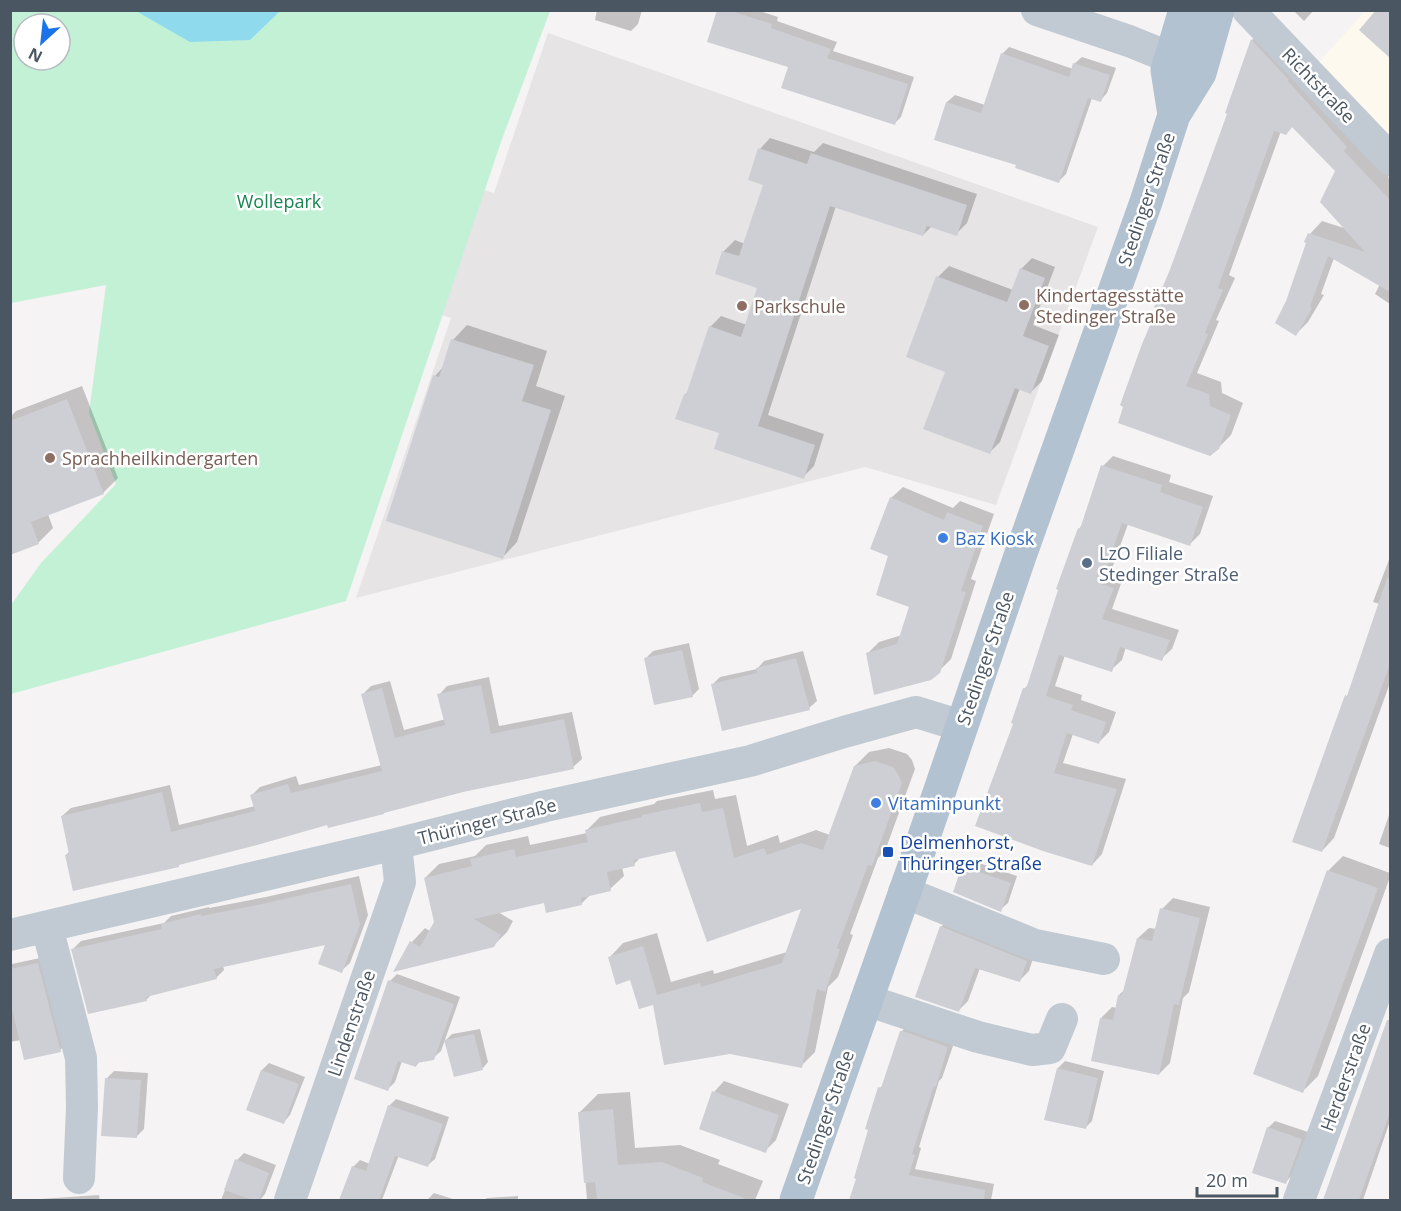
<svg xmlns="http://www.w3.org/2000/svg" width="1401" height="1211" font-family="'Open Sans',sans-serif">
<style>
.commercial{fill:#fdf9ef}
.education{fill:#e6e4e5}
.green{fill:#c3f1d5;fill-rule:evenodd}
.water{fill:#90daee}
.shadow{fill:#0003}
.building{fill:#cdcfd5}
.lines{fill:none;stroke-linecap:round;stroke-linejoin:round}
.minor{stroke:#c1cad2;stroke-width:32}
.major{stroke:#b3c2d1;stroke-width:33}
.education-dot{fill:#8d6e63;stroke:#fff;stroke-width:2}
.shop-dot{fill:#3f7fe0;stroke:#fff;stroke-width:2}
.service-dot{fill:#5c6f8a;stroke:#fff;stroke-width:2}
.transit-dot{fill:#1a4fb4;stroke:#fff;stroke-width:2}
.labels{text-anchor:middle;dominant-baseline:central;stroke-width:5;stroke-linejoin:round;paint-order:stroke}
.street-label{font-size:18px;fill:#4a5661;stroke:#fff}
.park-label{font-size:18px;fill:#17864f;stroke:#fff}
.education-label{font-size:18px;fill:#785e54;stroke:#fff;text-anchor:start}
.shop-label{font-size:18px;fill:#366cbe;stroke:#fff;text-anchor:start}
.service-label{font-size:18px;fill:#4e5e75;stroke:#fff;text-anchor:start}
.transit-label{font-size:18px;fill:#164399;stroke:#fff;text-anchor:start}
</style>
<rect width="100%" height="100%" fill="#f5f3f3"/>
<path class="commercial" d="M1365 11H1390V138L1319 62Z"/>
<path class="education" d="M548 33 1098 227 996 505 865 467 356 598 451 318 378 294 418 171 494 193Z"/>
<path class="green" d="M11 11H550L501 142 346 601 11 694V605L41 563 116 484 89 413 106 285 11 303ZM24 24H60V60H24Z"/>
<path class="water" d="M136 11H280L250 40 190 42Z"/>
<path class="shadow" d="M597 10H642L638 24 631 31 595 20Z
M718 10H757L778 17 777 21 837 42 833 51 914 77 901 117 894 124 790 66Z
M1293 10H1314L1304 21Z
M1378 10H1390V56L1361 30Z
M1265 28 1355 138 1390 175 1388 177 1390 180V304L1375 294 1380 284 1334 258 1321 294 1324 295 1308 322 1296 334 1287 302 1310 234 1322 221 1347 229 1337 171 1293 126 1286 133 1281 131 1229 275 1235 278 1216 320 1219 321 1197 373 1221 382 1222 393 1243 403 1231 435 1218 448 1120 422 1171 272 1229 113 1227 112 1252 40Z
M1009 47 1073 69 1074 64 1082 57 1116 68 1107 93 1100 101 1092 98 1066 174 1059 181 1018 164 936 139 947 102 955 95 985 105 1002 54Z
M770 138 814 152 823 143 977 194 967 223 956 234 932 226 923 235 836 206 768 415 824 434 814 466 803 477 721 433 677 418 685 395 689 390 710 327 721 316 747 325 759 287 717 273 724 251 735 240 745 244 764 184 760 149Z
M1032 258 1055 267 1033 325 1059 335 1042 381 1031 392 1020 388 1000 442 989 453 947 371 908 356 938 277 949 266 1013 290 1021 269Z
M467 325 547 351 536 386 565 396 517 542 503 557 388 520 435 376 444 366 453 340Z
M82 386 118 478 103 493 48 514 53 528 39 542 10 553V417L16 411Z
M1113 456 1171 475 1169 482 1213 496 1200 534 1190 544 1128 524 1110 574 1123 578 1112 609 1179 630 1172 649 1161 659 1126 647 1122 660 1111 670 1065 655 1055 686 1082 695 1081 700 1116 712 1109 732 1099 742 1073 734 1063 763 1126 779 1102 854 1092 865 1015 723 1024 689 1029 684 1079 529 1082 525 1103 466Z
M903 487 953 508 960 501 994 514 971 579 976 581 951 659 939 671 867 654 879 642 902 635 911 606 890 555 891 498Z
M1390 557V683L1334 838 1322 851 1347 696 1349 694 1380 604 1373 602Z
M689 643 699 689 692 696 646 658 653 651Z
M803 651 817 701 809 708 713 684 720 677 757 669 764 661Z
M489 677 499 726 572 712 582 759 573 767 463 791 328 823 66 855 70 851 62 816 71 808 170 785 179 825 255 806 252 795 260 787 296 776 299 785 382 765 363 694 371 686 390 681 404 730 446 719 439 695 447 686Z
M889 748 907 754 912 760 915 769 885 851 878 858 850 934 853 935 838 977 828 987 815 1052 801 1066 654 1003 610 957 623 943 657 933 671 982 713 970 714 974 787 952 803 907 676 849 642 856 634 864 622 867 624 876 610 889 591 894 581 904 545 901 498 912 513 921 507 932 493 946 396 970 412 942 425 928 430 931 436 922 425 878 439 864 475 856 486 845 528 836 530 845 587 833 586 831 600 817 654 804 657 801 713 790 715 799 736 795 747 846 778 835 780 843 816 830 830 835 855 766 869 752Z
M1390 812V848L1379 844Z
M1343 856 1390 873V877L1318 1076 1303 1091 1254 1073 1329 870Z
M970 860 1017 876 1008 903 1000 910 963 867Z
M359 876 368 915 350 963 341 971 327 943 223 966 224 970 216 978 152 994 146 1000 73 949 81 941 164 923 171 916 209 907V908L266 897Z
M1173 898 1210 907 1189 992 1183 998 1170 1063 1159 1074 1101 1018 1112 1007 1117 1008 1119 995 1125 989 1138 938 1149 928 1157 929 1162 909Z
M950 918 1035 952 1029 971 1019 981 980 968 968 1001 959 1010 941 927Z
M45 957 67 1044 60 1050 21 1040 10 1042V966L12 964Z
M397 974 460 997 441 1051 433 1058 420 1061 416 1066 402 1061 395 1082 388 1089 390 981Z
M1390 1020V1121L1363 1200H1325L1375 1059Z
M908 1025 955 1040 942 1078 939 1081 919 1147 921 1148 915 1169 994 1184 991 1200H938L905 1191 902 1200H851L858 1178 880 1088 885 1083 901 1032Z
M480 1029 488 1062 483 1068 446 1040 452 1034Z
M1065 1061 1104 1071 1092 1121 1085 1128 1058 1068Z
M269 1063 305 1077 290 1115 283 1123 248 1109 262 1070Z
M114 1071 148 1073 144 1129 137 1136 107 1078Z
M724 1081 789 1104 776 1140 765 1151 714 1092Z
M630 1092 635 1148 680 1145 720 1160 718 1164 763 1181 755 1200H587L580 1112 598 1094Z
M396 1099 449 1117 435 1159 428 1165 399 1155 382 1200H341L353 1167 360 1160 370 1164 389 1106Z
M1275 1121 1308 1132 1292 1175 1285 1183 1268 1128Z
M244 1153 276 1165 265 1194 260 1200H221L237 1160Z
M434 1193 456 1200H427Z
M99 1195 100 1200H39L40 1199Z
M518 1196V1200H484L487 1198Z"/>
<path class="building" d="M717 10H728L772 24 771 28 831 49 827 58 908 84 895 125 781 88 788 67 707 42Z
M1376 10H1390V58L1359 30Z
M1251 39 1289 80 1288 81 1347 147 1344 151 1390 200V292L1328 256 1310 307 1312 308 1296 336 1275 323 1286 301 1306 243 1304 242 1308 233 1365 252 1320 202 1335 171 1292 127 1286 135 1274 131 1218 288 1223 290 1205 333 1208 334 1186 386 1209 394 1210 406 1231 415 1219 449 1210 456 1118 423 1123 407 1120 405 1142 344 1157 309 1154 307 1169 272 1207 169 1227 114 1225 113Z
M1001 53 1069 77 1073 63 1110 75 1101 102 1088 98 1059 183 1015 168 1016 165 934 140 946 102 981 113Z
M758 148 807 164 811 153 967 205 957 236 927 226 923 236 830 206 758 426 815 445 804 479 714 449 719 433 675 419 684 394 686 395 709 326 741 337 757 288 715 274 722 251 739 256 763 185 748 180Z
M1020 268 1045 278 1023 336 1049 346 1031 394 1015 388 990 454 923 429 945 372 906 357 936 276 1007 302Z
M451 339 534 365 522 401 551 410 503 559 386 521 433 375 439 377Z
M67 399 104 494 31 522 39 544 10 555V421Z
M1101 465 1162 485 1160 492 1203 507 1190 546 1122 523 1101 584 1114 588 1102 619 1170 640 1162 661 1120 647 1112 672 1059 655 1046 696 1073 705 1071 710 1106 722 1099 744 1067 733 1054 773 1117 789 1092 866 1043 851 975 826 1013 724 1011 723 1023 688 1026 689 1058 590 1056 589 1078 528 1080 529Z
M890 497 944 520 947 512 983 526 961 591 966 592 940 673 931 680 874 695 866 653 897 644 909 607 876 595 888 556 870 549Z
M1387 578 1390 579V664L1322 852 1292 842 1345 695 1347 696Z
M682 650 693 697 654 705 644 658Z
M796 658 810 710 722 731 711 684 757 673 756 668Z
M481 685 491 734 564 719 574 769 463 792 384 813V814L328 828 327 825 257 845 179 865V867L73 891 65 855 69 854 61 816 162 792 171 832 255 811 250 795 288 784 291 793 382 771 361 694 382 688 395 738 445 725 437 694Z
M875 761 893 767 898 774 902 783 872 866 868 865 837 948 840 949 825 992 817 989 802 1068 730 1054 664 1065 653 1005 639 1009 630 980 616 985 608 957 643 946 657 995 700 983 701 987 782 963 801 909 707 942 675 851 634 860 635 866 607 872 611 891 581 898 582 905 546 913 544 903 474 919 501 935 494 947 393 972 410 941 420 947 434 922 424 878 472 866 470 859 514 849 516 857 588 842 585 830 642 817V815L700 803 702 812 723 808 734 858 764 848 767 855 801 843 823 850 854 766Z
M962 866 1011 883 1001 912 953 892Z
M1327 870 1378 888 1303 1093 1253 1074Z
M351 884 360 925 342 973 318 964 325 945 214 969 217 979 146 997 147 1001 88 1014 71 949 162 929 161 924 201 914V916L257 905Z
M1160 908 1200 918 1179 1005 1174 1004 1159 1075 1091 1061 1100 1018 1113 1020 1118 995H1122L1137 938 1152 941Z
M940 926 1027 961 1020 982 975 968 959 1012 915 997Z
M38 963 61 1052 24 1060 10 1000V969Z
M388 980 454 1004 434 1060 417 1063 416 1067 398 1061 388 1091 354 1079Z
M1387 1020H1390V1112L1359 1200H1323Z
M900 1031H903L948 1047 936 1087 934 1086 912 1154 915 1155 909 1175 985 1190 984 1200H849L856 1179 854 1178 868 1130 865 1129 878 1087 881 1088Z
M474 1034 483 1070 454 1077 444 1040Z
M1057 1068 1098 1078 1086 1129 1044 1120Z
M261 1070 299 1084 284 1124 246 1110Z
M105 1078 141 1080 137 1138 101 1136Z
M712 1091 779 1115 766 1153 699 1129Z
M388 1105 443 1124 428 1167 395 1156 379 1200H339L352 1166 366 1171Z
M613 1109 618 1165 662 1162 703 1178 702 1182 744 1198V1200H597L595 1182 584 1183 578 1112Z
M1267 1127 1302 1139 1286 1184 1252 1173Z
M235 1159 269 1173 259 1200H253L224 1190Z"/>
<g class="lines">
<path class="minor" d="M1037 10 1129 41 1171 58
M1248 10 1390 159
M904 892 1035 945 1104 959
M47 927 81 1058 82 1107 79 1178
M10 935 396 844 546 806 750 761 844 732 916 712 962 726
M866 1000 978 1037 1032 1050 1050 1048 1062 1019
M290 1200 400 882 396 844
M1299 1200 1390 954"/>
<path class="major" d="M1174 115 1167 70 1185 10
M796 1200 914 866 1020 556 1146 202 1174 115 1200 73 1218 10"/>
</g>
<g class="education-dot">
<circle cx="1024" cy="305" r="6"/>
<circle cx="742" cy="306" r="6"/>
<circle cx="50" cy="458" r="6"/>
</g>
<g class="shop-dot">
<circle cx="943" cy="538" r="6"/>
<circle cx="876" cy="803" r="6"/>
</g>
<circle class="service-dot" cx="1087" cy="563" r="6"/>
<rect class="transit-dot" x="882" y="846" width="12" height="12" rx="3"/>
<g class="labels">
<g class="street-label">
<text transform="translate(1319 85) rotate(46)">Richtstraße</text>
<text transform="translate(1146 199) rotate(-71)">Stedinger Straße</text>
<text transform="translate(985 658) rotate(-71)">Stedinger Straße</text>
<text transform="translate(487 821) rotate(-14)">Thüringer Straße</text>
<text transform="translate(351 1023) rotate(-71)">Lindenstraße</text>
<text transform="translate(1345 1077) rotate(-70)">Herderstraße</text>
<text transform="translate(825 1117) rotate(-71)">Stedinger Straße</text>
</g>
<g class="park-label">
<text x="279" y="201">Wollepark</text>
</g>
<g class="education-label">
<text x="1036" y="295">Kindertagesstätte<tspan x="1036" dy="21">Stedinger Straße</tspan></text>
<text x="754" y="306">Parkschule</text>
<text x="62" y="458">Sprachheilkindergarten</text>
</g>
<g class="shop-label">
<text x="955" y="538">Baz Kiosk</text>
<text x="888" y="803">Vitaminpunkt</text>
</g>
<g class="service-label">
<text x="1099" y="553">LzO Filiale<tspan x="1099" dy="21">Stedinger Straße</tspan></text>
</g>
<g class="transit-label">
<text x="900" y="842">Delmenhorst,<tspan x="900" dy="21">Thüringer Straße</tspan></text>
</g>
</g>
<rect width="1401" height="1211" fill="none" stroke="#4a5661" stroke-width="24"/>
<g transform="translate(42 42) rotate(207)"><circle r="28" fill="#ffffff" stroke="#b7bbc0" stroke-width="1.5"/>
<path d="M0-4.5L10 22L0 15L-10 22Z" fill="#1a73e8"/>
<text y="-9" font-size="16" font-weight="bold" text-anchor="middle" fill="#4a5661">N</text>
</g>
<path d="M1197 1187v9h80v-9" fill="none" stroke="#4a5661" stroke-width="3"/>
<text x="1206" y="1187" font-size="18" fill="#4a5661" stroke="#ffffff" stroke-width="4.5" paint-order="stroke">20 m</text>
</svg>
